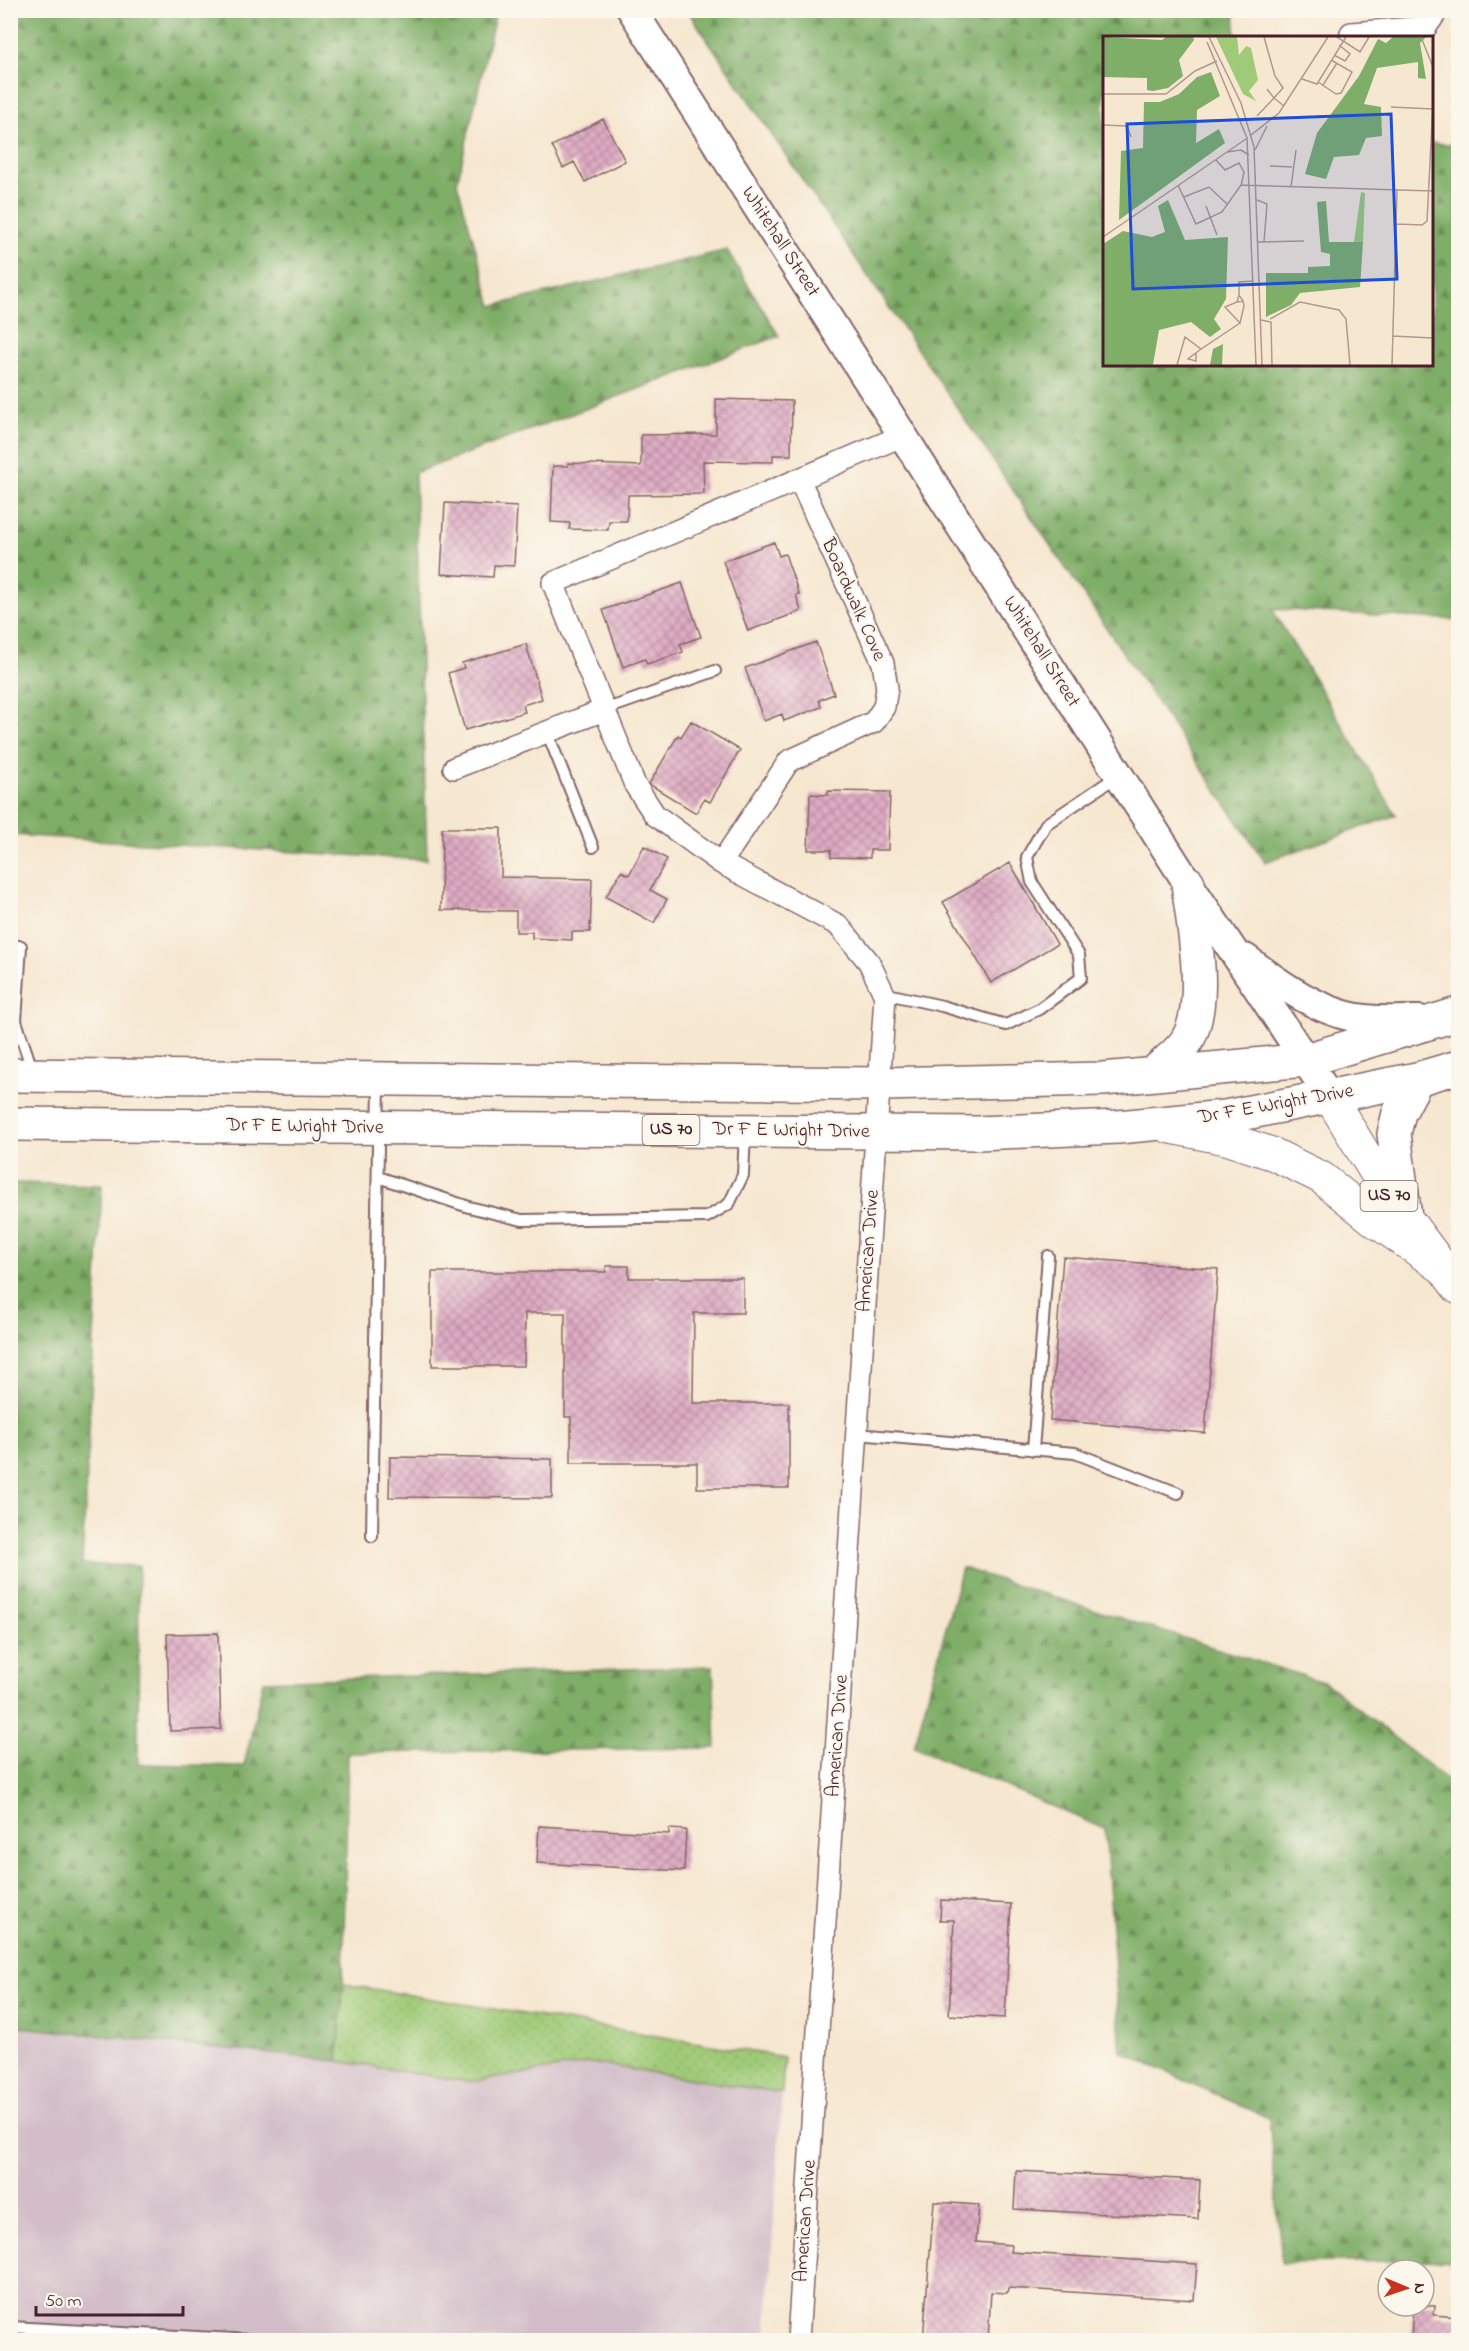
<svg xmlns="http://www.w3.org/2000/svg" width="1469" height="2351" font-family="'Indie Flower',sans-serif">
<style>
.industrial{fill:#d2bdc8}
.grass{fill:url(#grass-dots);stroke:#747451;stroke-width:1.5}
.forest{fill:url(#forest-firs);stroke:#64664a;stroke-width:1.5}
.building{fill:url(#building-cross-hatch)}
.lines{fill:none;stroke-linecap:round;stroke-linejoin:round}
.lane-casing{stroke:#866565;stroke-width:14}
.street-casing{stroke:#866565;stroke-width:24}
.secondary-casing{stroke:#866565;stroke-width:32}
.primary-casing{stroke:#866565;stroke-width:34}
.highway-casing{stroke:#866565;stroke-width:36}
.lane{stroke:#fff;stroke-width:10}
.street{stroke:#fff;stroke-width:21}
.secondary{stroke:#fff;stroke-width:28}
.primary{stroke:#fff;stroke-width:32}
.highway{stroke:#fff;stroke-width:33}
.labels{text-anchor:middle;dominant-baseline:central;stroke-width:4.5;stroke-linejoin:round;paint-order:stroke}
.shield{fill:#fbf7ec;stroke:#7f6065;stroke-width:1.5}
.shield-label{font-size:18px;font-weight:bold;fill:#4a1f2b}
.street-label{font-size:20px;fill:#4a1f2b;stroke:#fbf7ec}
.inset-road{fill:none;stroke:#b1978e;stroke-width:1.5}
.view{fill:#1d4ed8;fill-opacity:0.15;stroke:#1d4ed8;stroke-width:3}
.inset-edge{fill:none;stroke:#4a1f2b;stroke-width:3}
</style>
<defs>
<pattern id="grass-dots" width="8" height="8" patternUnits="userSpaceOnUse" patternTransform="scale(1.5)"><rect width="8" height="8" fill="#9fca77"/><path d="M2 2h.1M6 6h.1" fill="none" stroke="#8aad67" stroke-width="1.8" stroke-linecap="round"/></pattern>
<pattern id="forest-firs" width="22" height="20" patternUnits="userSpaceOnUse" patternTransform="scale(1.5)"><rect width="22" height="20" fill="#7fae68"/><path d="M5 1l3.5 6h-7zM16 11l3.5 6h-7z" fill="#6a8d56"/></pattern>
<pattern id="building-cross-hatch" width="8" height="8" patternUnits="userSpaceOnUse" patternTransform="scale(1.5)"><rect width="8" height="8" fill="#deacc4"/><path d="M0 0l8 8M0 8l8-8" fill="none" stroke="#b68b9f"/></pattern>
</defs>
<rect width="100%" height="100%" fill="#fbf7ec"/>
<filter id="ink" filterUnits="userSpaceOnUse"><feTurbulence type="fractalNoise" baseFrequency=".0167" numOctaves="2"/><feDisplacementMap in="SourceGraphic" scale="12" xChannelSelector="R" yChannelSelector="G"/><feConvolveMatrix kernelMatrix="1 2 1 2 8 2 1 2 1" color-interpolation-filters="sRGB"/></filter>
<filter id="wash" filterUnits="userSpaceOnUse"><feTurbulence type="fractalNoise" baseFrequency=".008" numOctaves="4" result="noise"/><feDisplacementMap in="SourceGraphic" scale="24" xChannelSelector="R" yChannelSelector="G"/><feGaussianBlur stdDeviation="1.35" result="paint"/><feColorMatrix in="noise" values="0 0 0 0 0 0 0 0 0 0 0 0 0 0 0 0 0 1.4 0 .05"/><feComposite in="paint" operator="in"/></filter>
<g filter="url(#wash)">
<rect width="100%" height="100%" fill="#f6e7d0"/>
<path class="industrial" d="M11 2026 338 2061 470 2082 589 2063 782 2093 766 2340H11Z"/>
<path class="grass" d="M343 1984 784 2057 782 2093 590 2063 470 2082 338 2061Z"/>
<path class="forest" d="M10 11H496L457 183 492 306 727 250 779 336 415 473 427 860 11 835Z
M688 11H1234L1236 37 1104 38V364H1432V143L1458 145V620L1272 609 1396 815 1265 862Z
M11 1183 102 1185 82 1564 139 1566 138 1764 244 1766 263 1681 713 1666 716 1748 348 1753 343 1984 338 2061 11 2026Z
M962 1568 1326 1683 1458 1789V2260L1282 2263 1269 2118 1121 2052 1105 1829 914 1747Z"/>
<g id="blocks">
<path class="building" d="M603 119 625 161 585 182 574 162 563 168 552 146Z
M716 399 792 401 791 455H773V462L703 461 704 494 628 495 627 521H609L608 530 569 529 570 523 551 522 553 466H568V463L641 466V435L716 434Z
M445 503 517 507 514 566 494 565 493 577 441 574Z
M774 542 779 556 785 554 799 594 796 595 801 611 748 631 723 561Z
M682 583 701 637 680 644 683 652 647 664 645 659 623 667 603 610Z
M816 642 834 694 819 700 821 707 784 721 782 714 764 721 745 668Z
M526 644 542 699 523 705 525 712 465 730 448 673 464 668 462 663Z
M691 721 740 750 710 802 704 799 696 813 649 784 678 735 681 737Z
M828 791 890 792 888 850H870V858L831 857V850H808L810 794 828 795Z
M442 828H501V877L592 879 590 932H572V940L532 938V932H516V911L441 910Z
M644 846 667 859 650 890 667 899 654 923 606 897 621 871 629 875Z
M1010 863 1057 944 991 983 943 902Z
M1063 1257 1218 1269 1205 1433 1050 1420Z
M606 1266H629V1278H743V1313H694L693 1403H789V1488H697V1463H571V1417H565V1313H525L524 1366H432V1272H606Z
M390 1457 552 1459V1498L389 1497Z
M218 1633 221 1729 170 1731 167 1634Z
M539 1826 669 1834V1829L686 1830 684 1871 537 1863Z
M941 1900 1011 1904 1005 2018 949 2015 954 1920H940Z
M1016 2171 1200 2180 1198 2219 1014 2209Z
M934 2202 979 2205 976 2242 1011 2245 1010 2252 1197 2264 1194 2300 1008 2288 1007 2293 991 2292 988 2340H923Z
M1413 2306H1435L1434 2315 1458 2317V2340H1411Z"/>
</g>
</g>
<g filter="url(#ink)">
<use href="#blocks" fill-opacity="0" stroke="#866565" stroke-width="1.5"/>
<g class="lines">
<defs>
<path id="lane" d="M604 710 715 671
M547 732 593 847
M10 946H21L16 1021 33 1072
M883 993 942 1006 1006 1025 1039 1009 1081 978 1079 955 1032 882 1027 857 1046 824 1119 775
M378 1177 469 1207 522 1220 707 1217 729 1204 743 1175 745 1134
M857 1434 1075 1453 1178 1493
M1033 1450 1048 1256
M372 1536 379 1081
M10 2327 252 2340"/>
<path id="street" d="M1351 33 1426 27 1438 10
M454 768 604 710
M721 863 789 761 874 722 884 707 887 688 883 663 799 479
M798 2340 885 996 869 962 838 925 721 863 655 815 635 785 553 583 904 435"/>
<path id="secondary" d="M632 10 1180 871 1330 1097
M1245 958C1274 980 1306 1003 1341 1014 1366 1022 1394 1020 1420 1020"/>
<path id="primary" d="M1330 1097 1391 1198 1458 1288
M1169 1127 1228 1139 1273 1154 1322 1178 1374 1220 1443 1268"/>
<path id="highway" d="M1153 1074C1163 1064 1178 1054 1186 1042 1210 1006 1193 924 1188 883
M10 1075 881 1084 1103 1079 1306 1060 1458 1014
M10 1124 977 1133 1118 1127 1225 1117 1417 1079 1458 1067
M1405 1217 1394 1134 1399 1113 1417 1079"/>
</defs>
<use href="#lane" class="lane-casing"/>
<use href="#street" class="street-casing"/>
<use href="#secondary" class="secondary-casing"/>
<use href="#primary" class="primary-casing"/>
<use href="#highway" class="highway-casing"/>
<use href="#lane" class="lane"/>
<use href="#street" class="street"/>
<use href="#secondary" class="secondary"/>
<use href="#primary" class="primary"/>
<use href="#highway" class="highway"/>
</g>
</g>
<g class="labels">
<g class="shield">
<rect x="642.5" y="1115" width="57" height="30" rx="4.5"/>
<rect x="1360.5" y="1181" width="57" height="30" rx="4.5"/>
</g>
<g class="shield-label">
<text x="671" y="1130">US 70</text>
<text x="1389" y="1196">US 70</text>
</g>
<g class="street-label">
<text transform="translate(780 242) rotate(57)">Whitehall Street</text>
<text transform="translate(853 600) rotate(66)">Boardwalk Cove</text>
<text transform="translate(1041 652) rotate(58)">Whitehall Street</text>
<text transform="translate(1276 1105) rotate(-10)">Dr F E Wright Drive</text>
<text transform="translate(305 1127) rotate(1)">Dr F E Wright Drive</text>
<text transform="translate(791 1131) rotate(1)">Dr F E Wright Drive</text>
<text transform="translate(869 1251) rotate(-86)">American Drive</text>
<text transform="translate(838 1736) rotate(-86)">American Drive</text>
<text transform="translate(806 2221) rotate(-86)">American Drive</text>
</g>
</g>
<g transform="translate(1103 36)">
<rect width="330" height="330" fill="#f6e7d0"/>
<path d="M113 1H134L136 19 143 10 148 12 155 44 146 55 153 65 140 58ZM258 156 262 157 260 206H251Z" fill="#9fca77"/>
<path d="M0 1 59 4 63 1H90L91 4 76 24 80 40 65 52 50 55 44 54V42L0 41ZM290 1H323L317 7 323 43 315 42V26L274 32 261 68 278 71 279 100 263 102 256 119 231 121 223 143 202 138 214 97 256 40 275 3 283 7ZM108 36 117 60 94 74 93 107 116 93 122 107 16 184 18 115 40 112 41 66H57L76 58 94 41ZM65 164 82 204 125 201 123 263 111 283 118 293 107 301 88 286 56 294 50 329H0V208L20 195 49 201 62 196 55 170ZM223 165 226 206H260L257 251 197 257 188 269 163 281V237H205V231L227 230V218L218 216 214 166ZM120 308 119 329H107L110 313Z" fill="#7fae68"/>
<path class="inset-road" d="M106 1 138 67 151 111 159 329M161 1 172 40 180 52 171 62 181 70M234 1 257 16 266 1M318 1 330 31M104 6 144 102 153 329M231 19 242 25 247 18 236 9M199 43 214 48 243 1M215 46 233 58 238 57 249 36 228 24M220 49 234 27M0 58H63L92 35 114 25M288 71 330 73M154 80 171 62 164 53M0 89 24 90 28 101M148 99 176 77 225 1M152 114 164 90M124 116 138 114 146 119M113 124 122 134 136 127 141 136 138 150M167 130 189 131M75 149 93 188 119 176 138 149 330 155M188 151 193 114M81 161 106 151 124 168M154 164 164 168 161 206M103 170 114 199M293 188 319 189 324 185 330 68M0 201 143 103M154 206 201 205M136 259V246L150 245M134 266 140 265 141 270 137 287 122 271 134 266 136 259 140 265M167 283 197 266 236 274 243 283 247 329M158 284 168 286 169 329M290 300 330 302M93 317V325L85 323 98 313M74 329 82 301 98 313 137 287M289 329 294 154"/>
<path class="view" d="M288 78 294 243 30 253 24 88Z"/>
<rect width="330" height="330" class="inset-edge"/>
</g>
<rect width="1469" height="2351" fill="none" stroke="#fbf7ec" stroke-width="36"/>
<g transform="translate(1406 2288) rotate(92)"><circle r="28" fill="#fbf7ec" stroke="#b4a19f" stroke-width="1.5"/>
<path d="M0-4.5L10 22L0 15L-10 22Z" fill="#c8321e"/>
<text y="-9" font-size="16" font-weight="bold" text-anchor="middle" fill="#4a1f2b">N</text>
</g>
<path d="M36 2306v9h147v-9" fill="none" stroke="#4a1f2b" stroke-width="3"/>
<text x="45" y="2306" font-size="18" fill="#4a1f2b" stroke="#fbf7ec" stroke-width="4.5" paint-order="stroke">50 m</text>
</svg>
